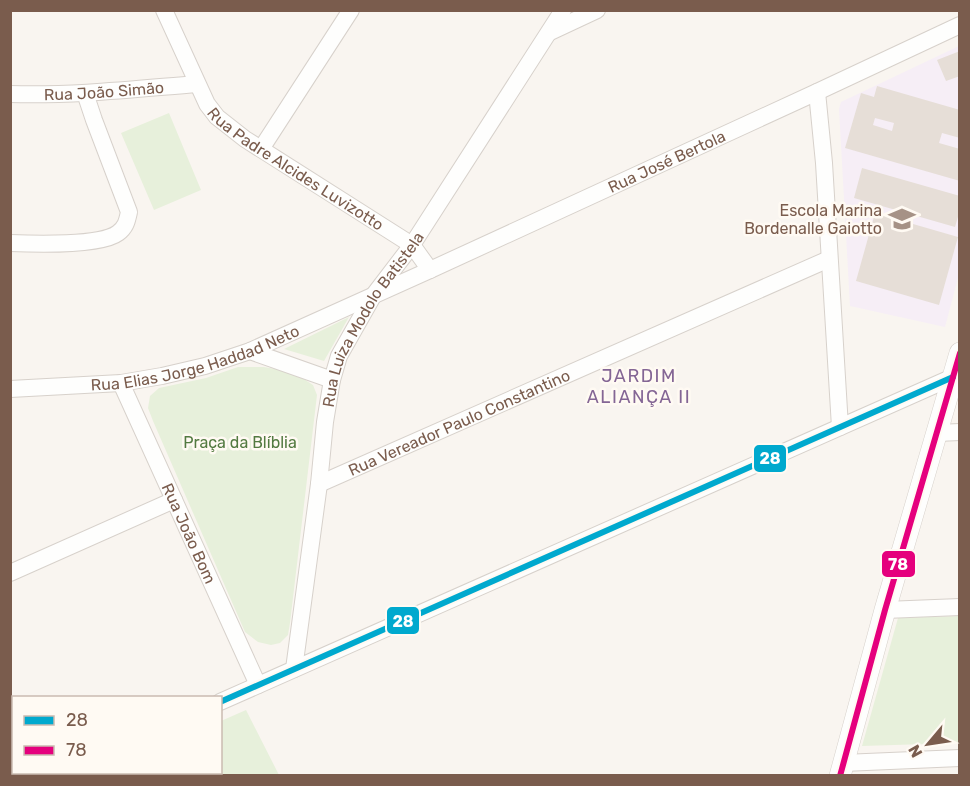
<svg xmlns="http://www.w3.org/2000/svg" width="970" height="786" font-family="Rubik,sans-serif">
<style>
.education{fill:#f6eef6}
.green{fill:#e7f0db}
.building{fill:#e6ded7;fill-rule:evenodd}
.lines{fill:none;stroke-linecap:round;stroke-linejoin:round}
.minor-casing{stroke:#d7d1cb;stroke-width:18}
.tertiary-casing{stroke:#d7d1cb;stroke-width:22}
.minor{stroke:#fefefd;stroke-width:16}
.tertiary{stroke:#fefefd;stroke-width:21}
.bus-1-casing{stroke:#fffaf3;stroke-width:10}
.bus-2-casing{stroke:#fffaf3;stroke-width:10}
.bus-1{stroke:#00a9ce;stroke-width:6}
.bus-2{stroke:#e5007d;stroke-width:6}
.labels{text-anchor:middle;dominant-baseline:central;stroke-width:5;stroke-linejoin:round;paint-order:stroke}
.street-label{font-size:16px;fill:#7a5c4d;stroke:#fffaf3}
.poi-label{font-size:16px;fill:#7a5c4d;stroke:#fffaf3;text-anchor:end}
.park-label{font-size:16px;fill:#537a41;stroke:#fffaf3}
.neighbourhood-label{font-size:18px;letter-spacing:1.5px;fill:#846695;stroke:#fffaf3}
.line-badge{stroke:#fffaf3;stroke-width:2}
.badge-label{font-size:16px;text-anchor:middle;font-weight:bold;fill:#fff}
</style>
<rect width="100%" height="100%" fill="#f9f5f0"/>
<path class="education" d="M959 46V274L945 327 850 306 839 109 841 102Z"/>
<path class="green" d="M169 113 201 190 154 210 121 133Z
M349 317 324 361 284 349Z
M238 367H264L293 372 313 385 317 395 290 623 288 635 280 643 271 645 258 642 245 632 153 421 148 408 150 396 159 388 206 378Z
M959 616V743L862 746 898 618Z
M246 710 279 775H97L104 772H220L221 721Z"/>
<path class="building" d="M960 51V76L946 81 937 60Z
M877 86 960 110V138L942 133 939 143 960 149V181L845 148 861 93 874 97ZM875 118 894 123 892 131 873 125Z
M862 168 960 196V210L955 227 854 198Z
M875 213 958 237 939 305 856 281Z"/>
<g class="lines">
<defs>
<g id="minor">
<path id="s1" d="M164 10 207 104 217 117 245 139 412 245 430 270"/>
<path d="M550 32 597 10"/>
<path d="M817 92 824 163 840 427"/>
<path id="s2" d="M10 94C73 96 135 89 197 84"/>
<path d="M261 149 351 10"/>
<path d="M10 243C34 244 101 246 118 233 126 227 127 221 129 212L94 120 85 93"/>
<path d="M250 351 332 380"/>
<path id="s3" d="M121 383 258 685"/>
<path id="s4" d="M10 389 121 383 162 376 205 366 250 351 430 270 817 92 960 25"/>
<path d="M937 433 960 432"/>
<path id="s5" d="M319 484 829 259"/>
<path d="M10 573 174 500"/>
<path d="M885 610 960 607"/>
<path id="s6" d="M294 669 319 484 325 422 332 380 339 356 373 296 412 245 563 10"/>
<path d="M220 702 953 377"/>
<path d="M843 763 960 758"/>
<path d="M59 776 66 772"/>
</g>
<path id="tertiary" d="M840 776 885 610 960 353"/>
</defs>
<use href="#minor" class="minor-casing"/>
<use href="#tertiary" class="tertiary-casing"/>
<use href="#minor" class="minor"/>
<use href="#tertiary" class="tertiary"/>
<defs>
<path id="bus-1" d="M220 702 953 377"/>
<path id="bus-2" d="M840 776 885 610 960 353"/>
</defs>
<use href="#bus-1" class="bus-1-casing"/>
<use href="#bus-2" class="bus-2-casing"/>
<use href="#bus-1" class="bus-1"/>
<use href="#bus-2" class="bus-2"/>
</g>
<defs>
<symbol id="school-bare" viewBox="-9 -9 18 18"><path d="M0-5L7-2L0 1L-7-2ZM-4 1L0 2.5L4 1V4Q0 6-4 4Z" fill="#a69286" stroke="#fffaf3" stroke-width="2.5" paint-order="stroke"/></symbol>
</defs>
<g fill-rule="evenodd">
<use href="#school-bare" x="883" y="200" width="38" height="38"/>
</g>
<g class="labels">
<g class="street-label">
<text stroke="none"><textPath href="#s2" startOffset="94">Rua João Simão</textPath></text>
<text stroke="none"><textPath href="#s4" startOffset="702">Rua José Bertola</textPath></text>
<text stroke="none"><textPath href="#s1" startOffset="214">Rua Padre Alcides Luvizotto</textPath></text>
<text stroke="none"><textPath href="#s6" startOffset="364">Rua Luiza Modolo Batistela</textPath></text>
<text stroke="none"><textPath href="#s4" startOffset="189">Rua Elias Jorge Haddad Neto</textPath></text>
<text stroke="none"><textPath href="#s5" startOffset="153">Rua Vereador Paulo Constantino</textPath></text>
<text stroke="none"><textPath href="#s3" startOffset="165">Rua João Bom</textPath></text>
</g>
<g class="poi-label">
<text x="882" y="210">Escola Marina<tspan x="882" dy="18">Bordenalle Gaiotto</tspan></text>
</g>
<g class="park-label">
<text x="240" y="442">Praça da Blíblia</text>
</g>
<g class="neighbourhood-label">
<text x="639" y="376">JARDIM<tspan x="639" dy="21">ALIANÇA II</tspan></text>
</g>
</g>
<g class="line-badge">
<rect x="753" y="444" width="34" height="29" rx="6" fill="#00a9ce"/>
<rect x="881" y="550" width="35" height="28" rx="6" fill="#e5007d"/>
<rect x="386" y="606" width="34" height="29" rx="6" fill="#00a9ce"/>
</g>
<g class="badge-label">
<text x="770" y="464">28</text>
<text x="898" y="570">78</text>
<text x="403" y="627">28</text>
</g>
<rect width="970" height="786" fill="none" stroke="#7a5c4d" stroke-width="24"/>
<rect x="12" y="696" width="210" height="78" fill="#fffaf3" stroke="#cabbb1" stroke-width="1.5"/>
<rect x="24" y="716" width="30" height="9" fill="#00a9ce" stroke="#cabbb1" stroke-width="1.5"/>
<text x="66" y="726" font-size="18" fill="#7a5c4d">28</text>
<rect x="24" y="746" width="30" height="9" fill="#e5007d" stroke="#cabbb1" stroke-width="1.5"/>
<text x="66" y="756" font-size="18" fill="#7a5c4d">78</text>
<g transform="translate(928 744) rotate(241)" stroke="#fffaf3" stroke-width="4.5" paint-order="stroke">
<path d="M0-4.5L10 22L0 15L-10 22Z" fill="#7a5c4d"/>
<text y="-9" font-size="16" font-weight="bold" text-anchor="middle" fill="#7a5c4d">N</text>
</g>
</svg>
